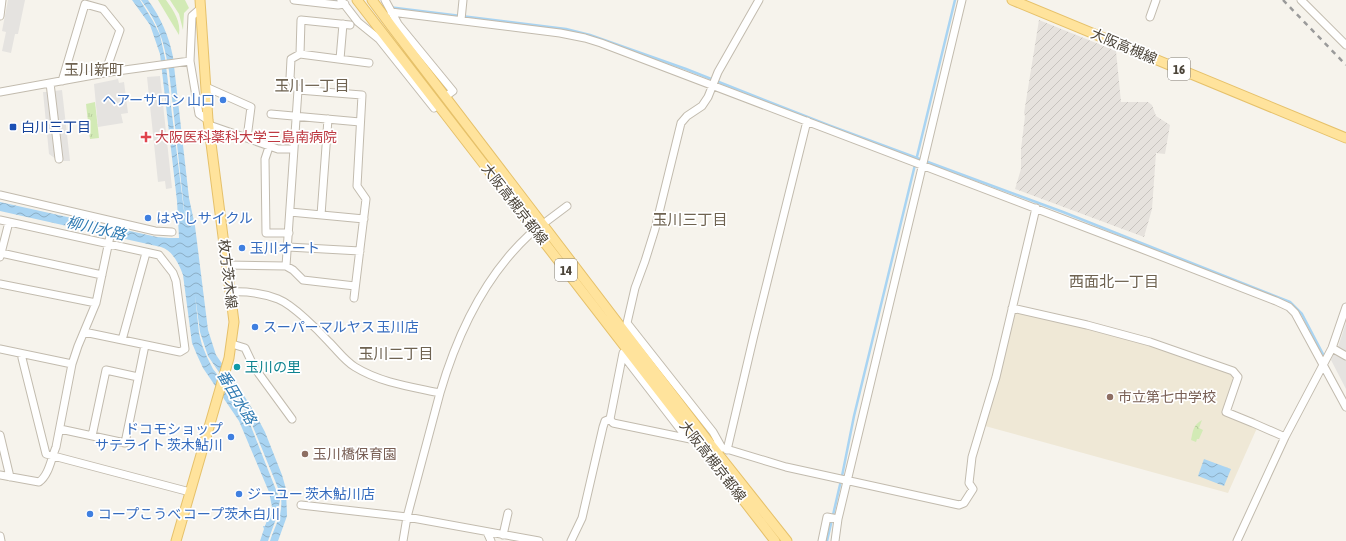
<svg xmlns="http://www.w3.org/2000/svg" width="1346" height="541" font-family="'Asap Condensed','Noto Sans JP',sans-serif">
<style>
.industrial{fill:url(#industrial-furrows)}
.education{fill:#efe8d6}
.grass{fill:#d2eab5}
.forest{fill:url(#forest-crowns)}
.park{fill:url(#park-tufts)}
.parking{fill:#e5e3e0}
.water{fill:url(#water-waves)}
.lines{fill:none;stroke-linecap:round;stroke-linejoin:round}
.stream{stroke:#a9d4f2;stroke-width:2.5}
.minor-casing{stroke:#c2bbae;stroke-width:9}
.major-casing{stroke:#e6c16a;stroke-width:11}
.minor{stroke:#fff;stroke-width:7}
.major{stroke:#ffe39c;stroke-width:9}
.rail{stroke:#9a9a9a;stroke-width:2.5;stroke-dasharray:5 5;stroke-linecap:butt}
.shop-dot{fill:#3f7fe0;stroke:#fff;stroke-width:1.5}
.transit-dot{fill:#1a4fb4;stroke:#fff;stroke-width:1.5}
.health-dot{fill:#e0444e;stroke:#fff;stroke-width:1.5}
.culture-dot{fill:#0f9aa8;stroke:#fff;stroke-width:1.5}
.education-dot{fill:#8d6e63;stroke:#fff;stroke-width:1.5}
.labels{text-anchor:middle;dominant-baseline:central;stroke-width:3.5;stroke-linejoin:round;paint-order:stroke}
.shield{fill:#fff;stroke:#817c74;stroke-width:1}
.shield-label{font-size:13px;font-weight:bold;fill:#4b4439}
.street-label{font-size:14px;fill:#4b4439;stroke:#fff}
.shop-label{font-size:14px;fill:#366cbe;stroke:#fff;text-anchor:start}
.transit-label{font-size:14px;fill:#164399;stroke:#fff;text-anchor:start}
.health-label{font-size:14px;fill:#be3a42;stroke:#fff;text-anchor:start}
.culture-label{font-size:14px;fill:#0d838f;stroke:#fff;text-anchor:start}
.education-label{font-size:14px;fill:#785e54;stroke:#fff;text-anchor:start}
.neighbourhood-label{font-size:15px;fill:#6e6250;stroke:#fff}
.water-label{font-size:15px;font-style:italic;fill:#2e7ab2;stroke:#fff}
</style>
<defs>
<pattern id="industrial-furrows" width="10" height="10" patternUnits="userSpaceOnUse"><rect width="10" height="10" fill="#e6e2dd"/><path d="M-1 1l2-2M0 10L10 0M9 11l2-2" fill="none" stroke="#c7c3be"/></pattern>
<pattern id="forest-crowns" width="20" height="18" patternUnits="userSpaceOnUse"><rect width="20" height="18" fill="#d2eab5"/><path d="M2 6a3 3 0 1 1 6 0M12 15a3 3 0 1 1 6 0" fill="none" stroke="#b6ca9c"/></pattern>
<pattern id="park-tufts" width="24" height="20" patternUnits="userSpaceOnUse"><rect width="24" height="20" fill="#d2eab5"/><path d="M3 7l-1-3M5 7V3M7 7l1-3M15 17l-1-3M17 17v-4M19 17l1-3" fill="none" stroke="#b6ca9c"/></pattern>
<pattern id="water-waves" width="16" height="10" patternUnits="userSpaceOnUse"><rect width="16" height="10" fill="#a9d4f2"/><path d="M0 5q4-4 8 0t8 0" fill="none" stroke="#8caec5"/></pattern>
</defs>
<rect width="100%" height="100%" fill="#f6f3ec"/>
<path class="industrial" d="M1039 20 1116 51 1121 102H1148L1152 105 1156 116 1170 125 1165 154 1156 153 1152 209 1144 237 1015 189 1021 169V149L1025 116 1024 113Z"/>
<path class="education" d="M1014 311 1099 331 1143 343 1231 373 1235 380 1222 414 1257 428 1228 493 985 426Z"/>
<path class="grass" d="M158 0H166C174 11 181 22 179 35Z
M170 0H185L189 8 184 13 183 30 179 14Z"/>
<path class="forest" d="M1202 420 1199 428 1203 430 1199 439H1197L1196 442 1191 440C1193 431 1193 425 1202 420Z"/>
<path class="park" d="M95 102 99 138 90 139 86 104Z"/>
<path class="parking" d="M8 0H25L18 34H15L11 53 2 51 6 32 2 31Z
M160 76 172 188 166 189 165 181 158 182 147 77Z
M118 79 119 83 124 82 128 113 121 114 123 123 98 127 94 84Z
M62 90 70 161H63L54 91Z
M43 92H48L56 159 49 154Z
M1346 323V353L1340 350 1338 347Z
M1333 355H1337L1346 359V389L1331 360Z"/>
<path class="water" d="M132 0H140L153 21 160 35 165 58 186 227 169 71C164 42 159 24 141 0H148C161 18 169 36 173 57L189 198 195 226 208 330 216 355 240 389 256 415 265 432 282 475 286 489 287 516 278 541H270C275 525 285 511 280 493L249 417 208 356 200 332 195 295 199 333 202 345 207 357 213 369 231 392 248 419 280 500 277 516 268 541H260L264 529 263 526H265L272 507 269 492 239 421 203 368 197 355 192 343 183 275C179 264 173 251 161 247L0 211V202L157 237 169 238H179L177 201 160 54 150 25Z
M1204 459 1231 469 1224 486 1198 476Z"/>
<g class="lines">
<path class="stream" d="M330 0 339 1
M380 6 566 29 590 35 686 69 828 125 1063 212 1290 302 1302 314 1324 356
M827 541 842 476 854 416 955 0"/>
<defs>
<path id="minor" d="M294 0 338 5 345 4
M341 0 358 22 379 39 434 108 436 106
M385 0 398 24 453 91 449 94
M1301 0 1346 45
M200 9 192 16 190 61 199 114 208 120
M391 12 560 33 585 38 601 43 1142 249 1276 301 1289 307 1295 313 1346 407
M0 16 2 0
M1150 17 1156 0
M461 20 463 0
M300 54 301 20 350 25
M340 59 343 24
M62 81 85 4 103 9 120 30 105 73
M50 83 59 159
M206 87 251 107 247 138
M298 90 290 78 291 59 300 54 369 63
M0 92 110 72 190 61
M271 114 360 122
M209 125 278 149H294
M269 147 265 159 266 233H289
M0 195 155 231 172 232
M290 212 364 219
M321 215 328 119
M0 220 159 255 173 273 176 281 185 349 180 352 84 332
M547 221 567 206
M288 247 360 251
M1 253 102 275
M0 257 9 222
M227 265 286 266 293 270 303 280 355 286
M286 266 298 90 362 95 357 186 366 199 354 298
M0 284 96 303
M230 292C247 291 262 293 278 299 293 305 318 330 329 342 338 351 345 361 355 367 381 383 412 387 440 393
M1012 308 1087 325 1150 342 1233 371 1238 377 1226 412 1253 423 1285 437
M122 340 146 253
M232 344 245 348 254 367 292 419
M1332 348 1346 356
M0 349 72 364
M22 354V358L46 454 190 492
M623 355 687 438
M610 419 613 423 700 441
M610 419 623 353
M60 429 125 443 145 345
M0 435 10 477
M92 436 106 370 138 377
M710 444 786 467 959 505 964 503 973 489 969 483 972 457 996 377 1036 208
M722 448 713 432 627 323 635 288 645 261 655 229 681 123 687 116 702 106 708 97 718 72 759 0
M727 450 754 335 807 121
M0 475 39 482C49 475 51 459 56 447L72 364 78 346 96 303 113 222
M301 505 407 517 539 541
M487 532 491 541
M503 535 508 513
M0 536 1 541
M403 541 407 517 440 393C457 335 484 277 529 235
M571 541 582 518 603 427 605 421 610 419
M822 541 827 517 838 519
M835 541 838 519 962 0
M1237 541 1285 437 1332 348 1346 307"/>
<path id="major" d="M357 0 775 541
M372 0 392 27 711 445 787 541
M1012 0 1346 138
M176 541 229 358 234 322 208 120 200 0"/>
</defs>
<use href="#minor" class="minor-casing"/>
<use href="#major" class="major-casing"/>
<use href="#minor" class="minor"/>
<use href="#major" class="major"/>
<path class="rail" d="M1283 0 1346 65"/>
</g>
<g class="shop-dot">
<circle cx="223" cy="100" r="4"/>
<circle cx="148" cy="218" r="4"/>
<circle cx="242" cy="248" r="4"/>
<circle cx="255" cy="327" r="4"/>
<circle cx="231" cy="437" r="4"/>
<circle cx="239" cy="494" r="4"/>
<circle cx="90" cy="514" r="4"/>
</g>
<rect class="transit-dot" x="9" y="123" width="8" height="8" rx="2"/>
<path class="health-dot" d="M144 131h4v4h4v4h-4v4h-4v-4h-4v-4h4z"/>
<circle class="culture-dot" cx="237" cy="367" r="4"/>
<g class="education-dot">
<circle cx="1110" cy="397" r="4"/>
<circle cx="305" cy="454" r="4"/>
</g>
<g class="labels">
<g class="shield">
<rect x="1168" y="58" width="22" height="22" rx="3"/>
<rect x="555" y="259" width="22" height="22" rx="3"/>
</g>
<g class="shield-label">
<text x="1179" y="69">16</text>
<text x="566" y="270">14</text>
</g>
<g class="street-label">
<text transform="translate(1124 46) rotate(23)">大阪高槻線</text>
<text transform="translate(515 204) rotate(52)">大阪高槻京都線</text>
<text transform="translate(228 274) rotate(83)">枚方茨木線</text>
<text transform="translate(713 461) rotate(52)">大阪高槻京都線</text>
</g>
<g class="shop-label">
<text x="215" y="100" text-anchor="end">ヘアーサロン 山口</text>
<text x="156" y="218">はやしサイクル</text>
<text x="250" y="248">玉川オート</text>
<text x="263" y="327">スーパーマルヤス 玉川店</text>
<text x="223" y="429" text-anchor="end">ドコモショップ<tspan x="223" dy="16">サテライト 茨木鮎川</tspan></text>
<text x="247" y="494">ジーユー 茨木鮎川店</text>
<text x="98" y="514">コープこうべ コープ茨木白川</text>
</g>
<g class="transit-label">
<text x="21" y="127">白川三丁目</text>
</g>
<g class="health-label">
<text x="155" y="137">大阪医科薬科大学三島南病院</text>
</g>
<g class="culture-label">
<text x="245" y="367">玉川の里</text>
</g>
<g class="education-label">
<text x="1118" y="397">市立第七中学校</text>
<text x="313" y="454">玉川橋保育園</text>
</g>
<g class="neighbourhood-label">
<text x="94" y="69">玉川新町</text>
<text x="312" y="85">玉川一丁目</text>
<text x="690" y="219">玉川三丁目</text>
<text x="1114" y="281">西面北一丁目</text>
<text x="396" y="353">玉川二丁目</text>
</g>
<g class="water-label">
<text transform="translate(96 228) rotate(13)">柳川水路</text>
<text transform="translate(237 397) rotate(59)">番田水路</text>
</g>
</g>
</svg>
